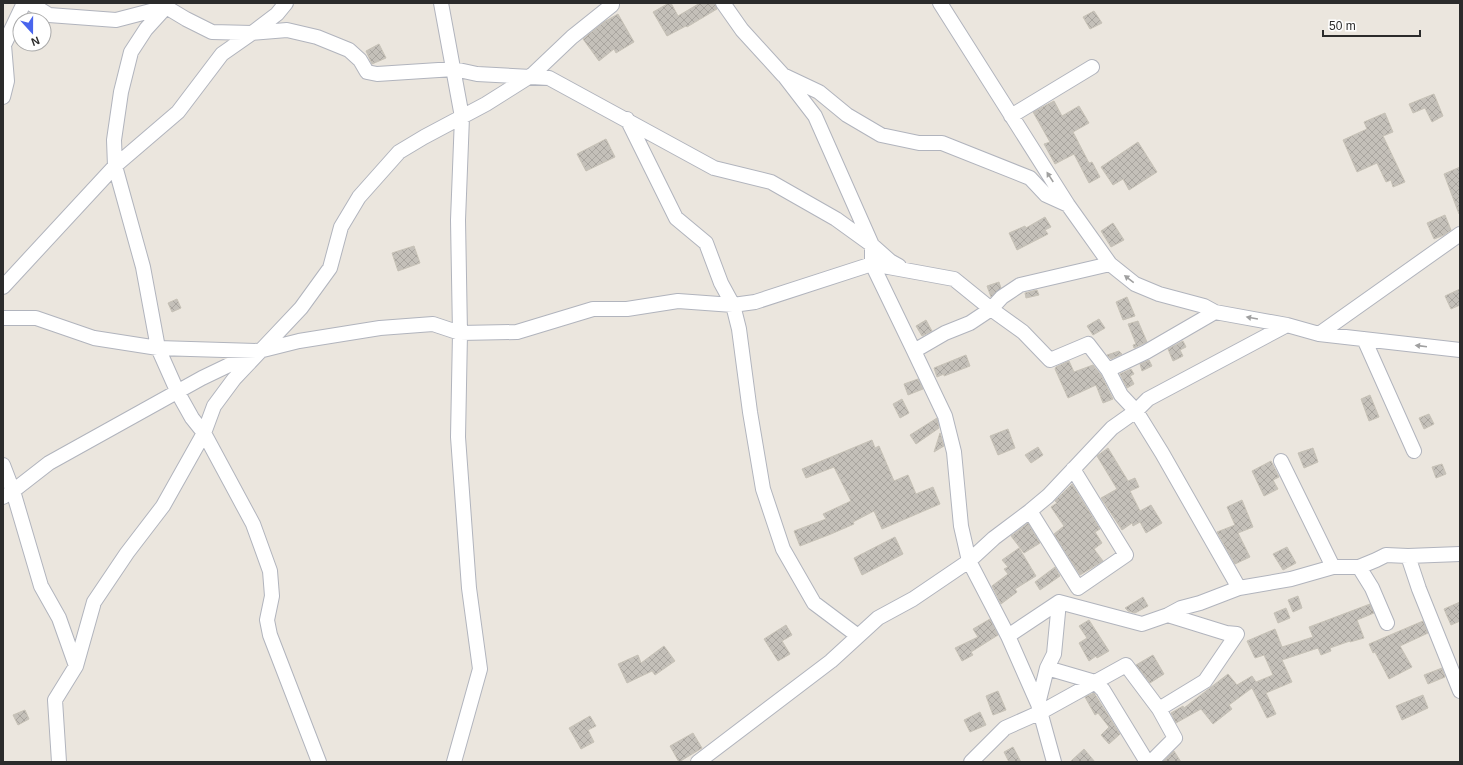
<svg xmlns="http://www.w3.org/2000/svg" width="1463" height="765" font-family="Arial,sans-serif">
<style>
.building{fill:url(#building-cross-hatch);stroke:#c7c2b7}
.lines{fill:none;stroke-linecap:round;stroke-linejoin:round}
.street-casing{stroke:#b1b4bd;stroke-width:16}
.street{stroke:#fff;stroke-width:14}
.oneway{fill:#a0a0a0}
</style>
<defs>
<pattern id="building-cross-hatch" width="8" height="8" patternUnits="userSpaceOnUse"><rect width="8" height="8" fill="#c4c0b9"/><path d="M0 0l8 8M0 8l8-8" fill="none" stroke="#a9a59f"/></pattern>
</defs>
<rect width="100%" height="100%" fill="#ebe6de"/>
<path class="building" d="M669 3H671L678 16 700 3H715L717 9 687 27 686 26 667 36 653 12Z
M1094 11 1102 23 1090 29 1083 17Z
M618 14 634 42 616 53 614 49 599 61 583 39 604 22Z
M379 44 386 58 372 64 366 51Z
M1434 94 1443 116 1432 122 1425 108 1413 113 1409 104Z
M1054 101 1062 116 1079 106 1089 123 1073 132 1089 163 1092 162 1100 177 1089 183 1074 154 1055 164 1044 144 1050 142 1033 112Z
M1385 113 1393 132 1383 136 1405 182 1393 187 1391 180 1386 182 1377 163 1357 172 1343 140 1367 129 1364 122Z
M606 139 615 157 586 171 577 154Z
M1138 142 1157 172 1129 190 1123 179 1113 185 1101 167Z
M1460 167V214H1459L1444 174Z
M1445 215 1451 230 1444 235 1434 239 1427 223Z
M1045 217 1051 227 1045 230 1048 234 1017 250 1009 233 1025 226 1026 228Z
M1113 223 1124 240 1111 247 1101 231Z
M414 246 420 263 398 271 392 253Z
M999 282 1001 288 991 297 987 286Z
M1460 289V305L1451 309 1445 296Z
M1037 290 1039 295 1026 298 1025 293Z
M1127 297 1135 316 1123 320 1116 302Z
M177 299 181 308 172 312 168 303Z
M1099 319 1105 328 1093 335 1087 326Z
M926 320 932 331 922 336 916 326Z
M1138 321 1147 342 1134 348 1133 345 1136 344 1128 324Z
M1183 341 1186 347 1180 350 1183 356 1173 361 1168 349Z
M1119 351 1122 354 1111 359 1107 355Z
M966 355 970 366 944 376V374L937 377 934 368Z
M1149 360 1152 366 1142 371 1140 364Z
M1069 361 1074 372 1093 365 1101 375 1113 399 1103 403 1096 385 1068 398 1055 369 1056 367Z
M1131 369 1134 374 1130 376 1134 384 1127 388 1120 374Z
M918 379 923 389 908 395 904 384Z
M1370 395 1379 417 1369 421 1361 399Z
M902 399 909 413 900 418 893 404Z
M1429 414 1434 424 1424 429 1419 418Z
M937 418 939 428 916 444 910 435Z
M1008 429 1015 448 998 455 990 436Z
M940 433 944 446 934 452Z
M872 440 875 448 879 446 894 481 908 475 916 494 933 487 940 504 882 529 874 511 853 522 854 524 831 534 800 546 794 531 826 519 823 514 851 501 834 467 806 478 802 469Z
M1038 447 1043 455 1031 463 1025 455Z
M1108 448 1128 481 1135 478 1139 487 1130 491 1140 511 1151 505 1162 523 1146 533 1140 522 1133 526 1132 523 1122 530 1101 498 1117 489 1097 456Z
M1313 448 1318 462 1304 468 1298 453Z
M1271 461 1279 477 1273 480 1278 489 1264 496 1252 471Z
M1442 464 1446 474 1436 478 1432 467Z
M1072 484 1100 529 1095 532 1102 543 1094 549 1103 561 1080 575 1054 534 1064 526 1051 507 1057 503 1055 501Z
M1242 500 1253 527 1238 533 1250 557 1235 564 1217 532 1235 525 1227 507Z
M1028 523 1040 543 1024 553 1011 536Z
M895 537 903 554 862 575 854 558Z
M1287 547 1296 563 1283 570 1273 554Z
M1019 548 1036 576 1015 589 1017 592 1001 604 992 586 1008 574 1004 569 1008 567 1002 560Z
M1055 567 1060 576 1040 590 1035 582Z
M1298 596 1302 608 1293 612 1288 600Z
M1143 597 1148 606 1135 613 1128 611 1125 608Z
M1460 602V621L1451 625 1444 609Z
M1370 604 1374 613 1357 620 1364 638 1350 642V641L1330 648 1331 651 1321 655 1318 648 1282 660 1292 682 1266 693 1276 714 1267 718 1252 688 1229 705 1232 709 1213 724 1201 709 1176 723 1171 713 1183 706 1184 708 1228 674 1237 685 1252 676 1256 682 1273 675 1264 655 1255 658 1247 641 1275 629 1282 647 1313 637 1309 627Z
M1286 608 1290 618 1278 623 1274 613Z
M990 619 998 635 971 652 973 655 962 661 955 648 978 637 973 629Z
M1089 620 1109 651 1097 658 1096 656 1089 661 1079 643 1087 638 1079 626Z
M1423 621 1428 633 1400 646 1412 667 1389 679 1375 652 1373 653 1369 644Z
M786 625 792 635 782 641 790 654 778 661 764 639Z
M664 646 675 661 655 675 652 671 627 683 618 664 638 655 641 663Z
M1153 655 1164 674 1150 683 1136 665Z
M1442 668 1445 677 1428 684 1424 675Z
M998 691 1006 710 993 715 986 696Z
M1094 693 1120 734 1109 744 1101 735 1109 727 1098 713 1095 715 1085 697Z
M1423 695 1428 708 1402 720 1396 706Z
M25 710 29 719 18 725 13 715Z
M980 712 986 725 970 732 964 720Z
M590 716 596 726 588 730 594 742 581 749 569 728Z
M693 733 702 748 679 762 670 746Z
M1013 747 1021 762H1009L1004 752Z
M1084 749 1095 762H1070Z
M1174 751 1181 762H1163Z"/>
<g class="lines">
<defs>
<path id="street" d="M33 3V5L49 15 116 20 166 7
M165 3 166 7 186 19 212 32 252 33 287 30 317 37 349 50 360 60 367 72 377 74 454 69 477 74 549 78 714 168 771 182 836 219 872 245 890 261 899 266
M441 3 462 117 458 220 460 333 458 437 469 588 480 669 454 762
M723 3 742 30 783 75 819 92 847 115 881 135 919 143H942L1030 178 1046 195 1068 205
M940 3 1068 205 1110 264 1135 284 1159 294 1204 306 1215 312 1287 325 1319 334 1460 350
M166 7 146 29 131 52 121 92 114 140 115 166 143 267 158 348 178 393 192 418 204 433 253 524 270 571 272 596 267 620 270 635 319 762
M785 77 815 116 872 245V264L914 351
M3 97 7 81 4 45 24 3
M1011 116 1092 67
M627 119 676 218 706 243 721 283 733 305 739 329 750 412 763 489 783 549 814 603 858 636
M3 287 115 166 178 112 222 54 252 33 277 14 286 3
M3 318H36L94 338 158 348 259 351 299 341 380 328 433 324 460 333 517 332 593 309H627L678 301 733 305 755 302 872 264 954 279 991 309 1023 332 1050 360 1088 344 1108 370 1121 395 1136 411 1162 453 1239 588
M1319 334 1460 234
M1364 339 1414 451
M1108 370 1146 352 1215 312
M1281 461 1333 567
M3 465 13 491 41 586 59 618 76 666
M3 497 13 491 49 463 202 378 252 354
M1030 511 1078 588 1126 555 1073 469
M1408 556 1419 589 1460 691
M1359 567 1372 588 1387 623
M1008 636 1059 602 1142 624 1168 615 1181 608 1200 603 1239 588 1291 579 1333 567H1359L1376 560 1386 555 1408 556 1460 554
M1047 668 1095 682 1103 690 1147 762
M1038 704 1008 636 969 561 961 526 954 452 945 416 914 351 945 333 970 323 991 309 1002 297 1020 285 1110 264
M59 762 55 700 76 666 94 602 127 553 163 506 204 433 214 406 234 379 301 308 330 268 341 227 359 197 399 152 424 137 486 104 532 75 572 37 612 5V3
M698 762 831 661 878 618 913 599 969 561 994 538 1030 511 1048 496 1112 428 1136 411 1148 399 1287 325
M971 762 1005 728 1041 712 1126 665 1159 709
M1054 762 1038 704 1047 668 1054 654 1059 602
M1151 762 1175 738 1159 709 1205 681 1237 634 1226 633 1168 615"/>
</defs>
<use href="#street" class="street-casing"/>
<use href="#street" class="street"/>
</g>
<defs><path id="oneway-solid" d="M-6-.8H1V-3.2L6.5 0L1 3.2V.8H-6Z"/></defs>
<g class="oneway">
<use href="#oneway-solid" transform="translate(1050 177) rotate(-123)"/>
<use href="#oneway-solid" transform="translate(1129 279) rotate(-142)"/>
<use href="#oneway-solid" transform="translate(1252 318) rotate(-170)"/>
<use href="#oneway-solid" transform="translate(1421 346) rotate(-173)"/>
</g>
<rect width="1463" height="765" fill="none" stroke="#2b2b2b" stroke-width="8"/>
<g transform="translate(32 32) rotate(159)"><circle r="19" fill="#ffffff" stroke="#aaaaaa"/>
<path d="M0-3L7 15L0 10L-7 15Z" fill="#4965ed"/>
<text y="-6" font-size="11" font-weight="bold" text-anchor="middle" fill="#2b2b2b">N</text>
</g>
<path d="M1323 30v6h97v-6" fill="none" stroke="#2b2b2b" stroke-width="2"/>
<text x="1329" y="30" font-size="12" fill="#2b2b2b" stroke="#ffffff" stroke-width="3" paint-order="stroke">50 m</text>
</svg>
